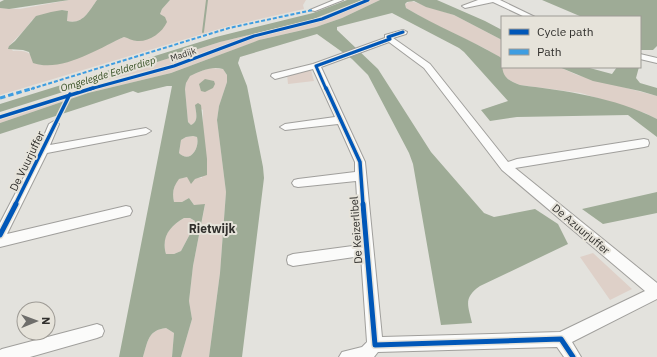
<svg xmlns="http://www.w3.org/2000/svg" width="657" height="357" font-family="'IBM Plex Sans',sans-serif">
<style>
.green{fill:#ded0c8}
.water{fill:#9eab96;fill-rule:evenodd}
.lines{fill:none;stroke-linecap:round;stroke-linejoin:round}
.stream{stroke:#9eab96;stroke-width:2}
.minor-casing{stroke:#a09f9c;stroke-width:2}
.minor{fill:#fbfbfa;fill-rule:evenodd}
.quiet-far1{stroke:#3e9de1;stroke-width:2;stroke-dasharray:4 2;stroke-linecap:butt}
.quiet{stroke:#3e9de1;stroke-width:3;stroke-dasharray:5.5 3;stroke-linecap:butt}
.cycleway-far2-casing{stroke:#e6e3da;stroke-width:4.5}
.cycleway-far1-casing{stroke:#e6e3da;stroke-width:6}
.cycleway-casing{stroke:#e6e3da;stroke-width:8}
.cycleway-far2{stroke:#0057b8;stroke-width:3}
.cycleway-far1{stroke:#0057b8;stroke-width:3.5}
.cycleway{stroke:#0057b8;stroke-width:5}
.labels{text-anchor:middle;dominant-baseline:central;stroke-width:4;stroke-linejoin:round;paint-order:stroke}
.far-street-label{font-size:9px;fill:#31302d;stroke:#e6e3da}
.far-water-label{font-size:10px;font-style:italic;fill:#334d21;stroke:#e6e3da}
.street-label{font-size:11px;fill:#31302d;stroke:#e6e3da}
.neighbourhood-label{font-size:12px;font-weight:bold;fill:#31302d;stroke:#e6e3da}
</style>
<rect width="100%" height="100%" fill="#e3e2dd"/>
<path class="green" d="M69 0H97C89 11 83 25 67 21L68 11 62 10 32 20 26 28 9 46 13 51C29 50 30 54 40 65 72 64 96 49 124 37L137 41 160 14 162 9 170 0H306L303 5 304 9 229 26 0 95V8L20 9Z
M370 0H380L342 18 316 27 263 39 171 73 88 93 0 123V119L100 87 175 67 255 37 323 20Z
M411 1 454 15 502 40V59L486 49 432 23 406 8 405 4Z
M256 33 166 66 78 87 220 42Z
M502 67H559L577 75 657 96V119L645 113 581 93 520 85C511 81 502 78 502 67Z
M209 68 223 69 227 75V82L219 106 217 120 226 192 220 273 209 357H181L192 319 189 301 193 266 205 205H194L189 198 182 202H174C172 193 173 187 178 179L187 177 202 178 203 110 195 105C196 113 199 121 191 125L188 122 185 89 186 83 189 76Z
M311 70 314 81 288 84 287 74Z
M193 136 197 137C200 148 190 164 179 153L181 140 186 137Z
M184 218H190L195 221 190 234 181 251 174 254H166C161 237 169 227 184 218Z
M593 253 632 289 610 300 580 257Z
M166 328 174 333 172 357H143C148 341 148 330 166 328Z"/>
<path class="water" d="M4 0H69L9 9 0 8V2Z
M97 0H170L162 9 160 14 165 17 167 22C162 33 149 42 137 41 133 41 128 38 124 37 99 48 62 73 33 63L29 52 23 50 8 49 9 46 15 41 36 16 51 12 62 10 68 11 67 21C83 25 89 11 97 0Z
M347 0H362L311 20 220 42 0 112V104L216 37 313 13Z
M380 0H437L485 21 502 30V40L454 15 426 7 414 1 407 2 405 4 406 8C436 26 469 39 500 57L502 59C502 75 504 79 520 85 566 91 614 97 657 119V137L628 115 517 117 490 121 481 110 508 101 464 52 459 48 392 13 337 27V30L378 69 431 152 484 213 494 217 535 209 558 224 568 244 480 286C463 298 468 305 472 323L441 325 413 164 409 153 368 75 352 59 317 34 240 57 238 63 247 86 263 167 264 178 242 357H209L220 273 226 192 217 120 219 106 227 82V75L223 69C211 66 201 71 190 76L186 83 185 89 188 122 191 125C199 121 196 113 195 105L198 103 201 105 207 159V175L195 179 191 184 187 177 179 179C173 187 172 193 174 202H182L189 198 194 205 205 204 193 266 189 301 192 319 181 357H172L174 333 166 328C148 330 148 341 143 357H119L172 86H167L138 93 133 91 0 134V123L88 93 171 73 259 40 316 27 342 18ZM193 136 197 137C200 148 190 164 179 153L181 140 186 137ZM184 218H190L195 221 190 234 181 251 174 254H166C161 237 170 226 184 218Z
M542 0H657V46L653 50H640V17H582Z
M559 67H586L612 74 617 67H639L636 78 640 83 657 88V96L640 91 593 81Z
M205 79 214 81 215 84 213 88 205 92 201 91 199 84Z
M657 192V213L603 224 582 209Z"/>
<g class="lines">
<path class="stream" d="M203 32 207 0"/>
<defs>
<path id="minor" d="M334 0H343L315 11 310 10Z
M478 0H500L535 17H525L493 2 465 8 462 6Z
M403 30 407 32 406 34 393 38 430 64 508 162 517 159 644 139 648 140 649 143 648 146 644 147 515 168 657 283V299L572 342 581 357H564L557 347 378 352 374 357H339L342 352 362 347 367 342 361 256 293 266 288 264 287 260 288 256 293 254 360 245 356 181 298 187 294 186 292 183 294 180 298 179 355 172V162L338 124 285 130 280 127 285 124 335 117 313 69 275 79 271 76 272 74 313 64 385 38V35ZM389 42 424 68 502 170 645 291 560 332 382 337 365 162 321 67Z
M640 54 657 58V63L640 59Z
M54 121 59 124 50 145 146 128 151 131 146 134 47 153 7 234 126 206 130 207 132 211 130 215 126 216 0 247V223L38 150 49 124Z
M97 324 102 326 104 331 102 336 97 338 30 357H0V350L2 349Z"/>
</defs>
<use href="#minor" class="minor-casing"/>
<use href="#minor" class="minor"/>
<path class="quiet-far1" d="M31 89 229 28 313 10"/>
<path class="quiet" d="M0 98 34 88"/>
<defs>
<path id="cycleway-far2" d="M90 89 174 66 254 36 322 19 368 0
M326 89 316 66 390 39 388 37 403 32"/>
<path id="cycleway-far1" d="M326 88 360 162 363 205
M0 117 93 88
M15 205 70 94"/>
<path id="cycleway" d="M363 204 375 345 561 339 573 357
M0 235 16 204"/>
</defs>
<use href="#cycleway-far2" class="cycleway-far2-casing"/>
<use href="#cycleway-far1" class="cycleway-far1-casing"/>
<use href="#cycleway" class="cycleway-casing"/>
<use href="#cycleway-far2" class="cycleway-far2"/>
<use href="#cycleway-far1" class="cycleway-far1"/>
<use href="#cycleway" class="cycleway"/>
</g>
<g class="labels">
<g class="far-street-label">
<text transform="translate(183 54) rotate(-18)">Madijk</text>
</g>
<g class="far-water-label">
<text transform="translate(108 74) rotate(-17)">Omgelegde Eelderdiep</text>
</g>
<g class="street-label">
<text transform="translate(27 161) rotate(-64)">De Vuurjuffer</text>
<text transform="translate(581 229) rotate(40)">De Azuurjuffer</text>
<text transform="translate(356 230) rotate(-94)">De Keizerlibel</text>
</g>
<g class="neighbourhood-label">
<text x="212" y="228">Rietwijk</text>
</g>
</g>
<rect x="501" y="16" width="140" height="52" fill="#e6e3da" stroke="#9e9b95"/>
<rect x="509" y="29" width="20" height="6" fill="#0057b8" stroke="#9e9b95"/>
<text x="537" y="36" font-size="12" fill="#31302d">Cycle path</text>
<rect x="509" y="49" width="20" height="6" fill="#3e9de1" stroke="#9e9b95"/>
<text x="537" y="56" font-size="12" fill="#31302d">Path</text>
<g transform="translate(36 321) rotate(89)"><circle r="19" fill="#e6e3da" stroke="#9e9b95"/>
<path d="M0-3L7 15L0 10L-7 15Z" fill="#6f6e6b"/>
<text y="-6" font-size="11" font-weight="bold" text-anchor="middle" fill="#31302d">N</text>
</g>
</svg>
